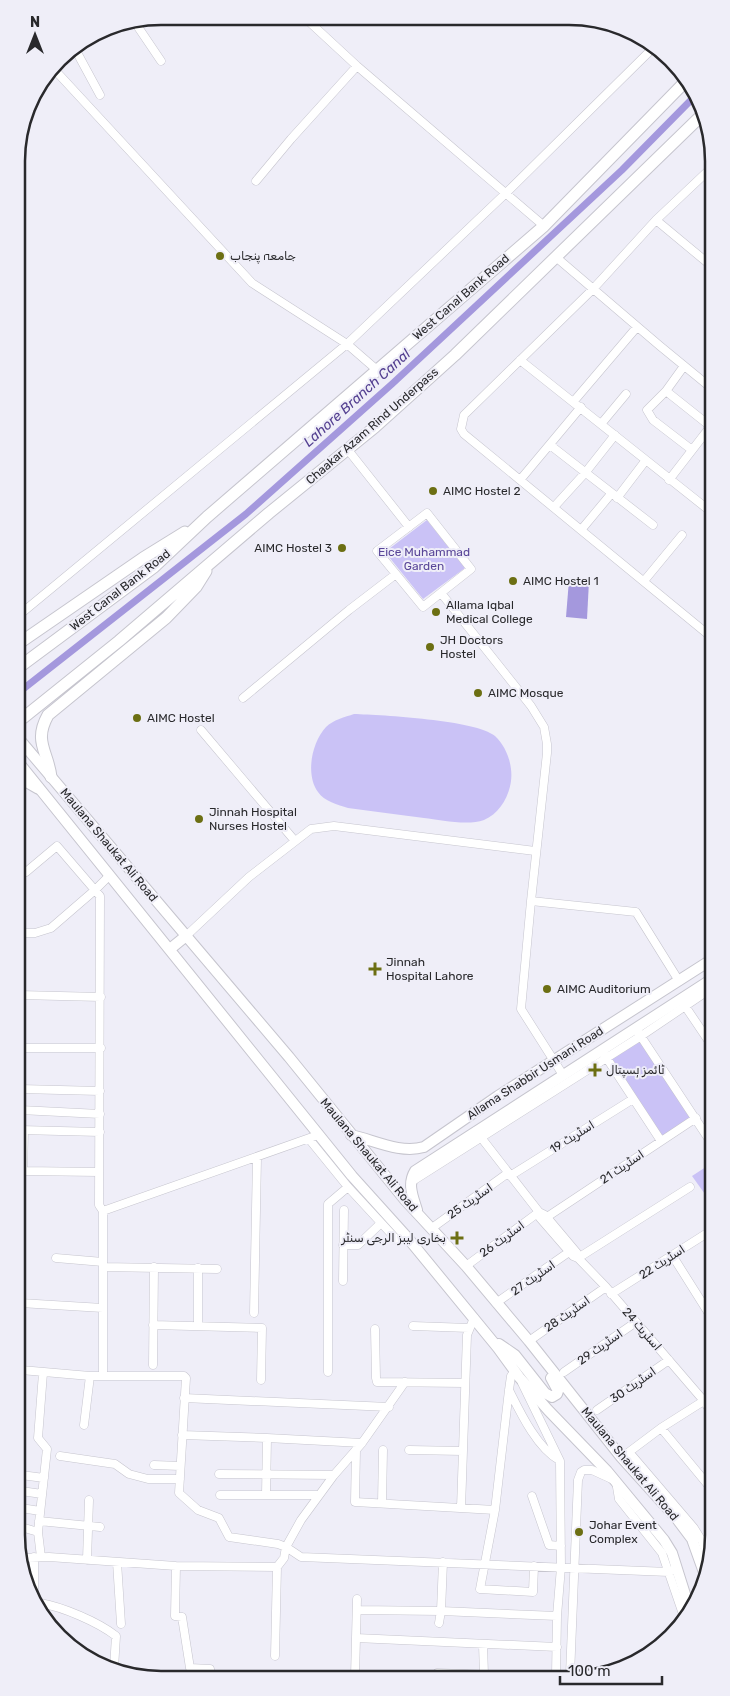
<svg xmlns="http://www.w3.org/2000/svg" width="730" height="1696" font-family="Rubik,Cairo,sans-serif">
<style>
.green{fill:#cac2f6}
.water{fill:#a498dd}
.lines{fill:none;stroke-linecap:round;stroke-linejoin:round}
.canal{stroke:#a498dd;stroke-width:7}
.minor-casing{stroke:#c6c5ce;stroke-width:9}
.major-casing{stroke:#c6c5ce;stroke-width:12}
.highway-casing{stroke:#c6c5ce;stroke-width:13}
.minor{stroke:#fff;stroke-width:8}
.major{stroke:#fff;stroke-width:10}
.highway{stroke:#fff;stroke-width:11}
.poi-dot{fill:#6c6f13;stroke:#efeef8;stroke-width:2}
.labels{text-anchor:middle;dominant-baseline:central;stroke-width:4;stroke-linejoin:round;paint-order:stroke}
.poi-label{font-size:12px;fill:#29292c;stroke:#efeef8;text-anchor:start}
.street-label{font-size:12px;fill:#29292c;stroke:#efeef8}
.park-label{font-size:12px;fill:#594698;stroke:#efeef8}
.water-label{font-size:14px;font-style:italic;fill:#533f90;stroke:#efeef8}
.rim{fill:none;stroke:#29292c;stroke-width:2.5}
</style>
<rect width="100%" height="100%" fill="#efeef8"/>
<path class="green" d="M427 520 465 568 423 599 385 552Z
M354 714C382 715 476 720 495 736 507 747 513 766 511 781 509 797 499 814 484 820 468 826 440 820 424 818 398 815 373 811 348 808 338 805 324 801 318 792 305 774 312 742 326 727 333 720 345 717 354 714Z
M641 1039 693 1118 662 1137 610 1058Z
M712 1163V1204L692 1176Z"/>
<path class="water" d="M569 580 589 581 587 619 566 617Z"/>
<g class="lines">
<path class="canal" d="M18 693 246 514 392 384 622 170 693 98"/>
<defs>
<path id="minor" d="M304 17 357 66 544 226
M134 21 161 61
M74 47 100 95
M53 68 252 283 347 344 377 370
M709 170 656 220 593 289 464 415 461 429 464 434 710 636
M256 181 291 139 357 66
M656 220 709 264
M557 258 660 346 710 387
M520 360 710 511
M684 366 666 391 710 426
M666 391 647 410 653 420 692 450
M574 401 637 327
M601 424 626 394
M550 445 653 525
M348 450 409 527
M520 480 581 407
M669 480 710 427
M617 498 646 460
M554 507 585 473 615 435
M427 513 471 569 423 607 377 551Z
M581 530 611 494
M644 581 682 535
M441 593 531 706 544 727 547 744V753L531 901 521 1009 563 1075
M18 616 347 344 505 194 654 47
M243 698 349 610 396 574
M201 730 295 841
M19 875 26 872 57 846 100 896 99 1205 103 1211V1376
M531 901 636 912 679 981
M19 933H35L51 928 95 890 110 875
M186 936 249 877 311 829 334 826 535 851
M19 995 101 997
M683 1003 712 1046
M638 1032 712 1144
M20 1048H101
M604 1054 661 1141
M20 1089 100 1091
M20 1110 100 1114
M20 1130 100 1132
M24 1130 23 1171 99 1172
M476 1131 539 1212 545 1215 577 1253 578 1258 606 1287 704 1401 713 1415
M309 1139 348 1187 396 1239 407 1237
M510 1176 633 1099
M411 1182 641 1036 712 988
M103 1211 318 1135
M547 1217 696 1118
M432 1228 508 1173
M343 1245H358L380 1224
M672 1255 713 1320
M56 1258 103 1262
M466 1266 539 1212 540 1218 573 1256 578 1258 690 1187
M103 1267 217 1269
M198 1268V1326
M343 1281 344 1210
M611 1294 712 1230
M20 1303 103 1308
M496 1303 569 1252
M254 1313 257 1158
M153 1325 262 1328 261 1380
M413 1326 469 1328
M375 1329 376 1378 377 1382 465 1383
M529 1341 606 1287
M153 1365 154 1267
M21 1370 90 1376H184L186 1378 179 1493 198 1510 219 1518 229 1537 278 1544 286 1547 301 1557 669 1572 676 1569
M515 1371 511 1376 509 1390 495 1510 480 1589 533 1592 534 1566
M328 1372V1204L348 1187
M564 1372 636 1322
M522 1383 560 1461 561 1567 557 1616 556 1675
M509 1390C520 1412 537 1448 559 1460
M184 1398 389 1407
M597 1410 669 1360
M84 1425 90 1376
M661 1428 713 1491
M182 1435 267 1438 362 1443
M356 1450 355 1502 495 1510
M409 1450 463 1451
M629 1452 694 1528 702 1541 709 1562
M625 1455 661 1428 713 1395
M60 1456 115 1464 129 1474 148 1479H180
M154 1465 180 1466
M219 1474 334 1475
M21 1475 44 1478
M21 1491 42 1494
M220 1495H319
M266 1495 267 1438
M532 1496 549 1545 561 1546
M382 1503 383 1450
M21 1508 40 1511
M461 1508 467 1335 474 1318
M39 1521 100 1527
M21 1527 38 1532
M34 1557V1593
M41 1557 38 1532 47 1449 38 1438 43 1373
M21 1558 49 1557 176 1566 277 1567 284 1558 286 1547 301 1520 334 1475 362 1443 405 1382
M87 1560 89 1500
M117 1562 121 1624
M176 1566 175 1616 182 1617 190 1668 210 1669 211 1677
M21 1572H34
M40 1603C63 1607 98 1622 116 1636L114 1668
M357 1610 441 1611 557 1616
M439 1623 441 1611 443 1562
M356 1638 557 1647
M483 1644 484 1675
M275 1656 277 1567
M570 1675 578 1480 581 1472 584 1470H592L616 1481 619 1499 662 1553 685 1620
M355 1676 357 1599
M436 1676 437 1673 494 1675"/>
<path id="major" d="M19 739 289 1057 405 1200 466 1266 529 1341 621 1457 677 1519 692 1539 706 1578
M19 763 352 1176 407 1237 498 1348 519 1377 548 1410 607 1471 664 1540 672 1553 690 1610
M170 949 186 936
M351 1135C374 1140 400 1154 424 1147L498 1096 711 960
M417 1210C413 1197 407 1184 415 1171L712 979
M499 1344 515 1355 545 1393 552 1397 557 1394 558 1391 551 1378"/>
<path id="highway" d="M18 644 143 558 185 532
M18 668 154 567 207 517 544 226 684 83
M23 718 119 641 269 513 375 427 455 355 703 114
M19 774 24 780 38 788
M51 777C48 751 33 742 48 715L166 618 196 587 206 571"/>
</defs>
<use href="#minor" class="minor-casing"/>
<use href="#major" class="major-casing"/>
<use href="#highway" class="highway-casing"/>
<use href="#minor" class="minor"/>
<use href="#major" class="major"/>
<use href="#highway" class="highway"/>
</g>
<g class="poi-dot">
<circle cx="220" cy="256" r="5"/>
<circle cx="433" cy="491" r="5"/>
<circle cx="342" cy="548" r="5"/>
<circle cx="513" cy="581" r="5"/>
<circle cx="436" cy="612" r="5"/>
<circle cx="430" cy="647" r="5"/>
<circle cx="478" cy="693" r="5"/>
<circle cx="137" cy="718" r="5"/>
<circle cx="199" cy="819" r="5"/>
<path d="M372.5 961.5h5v5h5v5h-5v5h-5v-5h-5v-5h5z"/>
<circle cx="547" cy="989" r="5"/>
<path d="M592.5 1062.5h5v5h5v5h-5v5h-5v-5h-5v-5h5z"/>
<path d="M454.5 1230.5h5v5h5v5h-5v5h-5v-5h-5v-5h5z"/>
<circle cx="579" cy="1532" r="5"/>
</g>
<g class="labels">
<g class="poi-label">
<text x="230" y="256">جامعہ پنجاب</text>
<text x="443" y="491">AIMC Hostel 2</text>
<text x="332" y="548" text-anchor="end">AIMC Hostel 3</text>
<text x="523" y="581">AIMC Hostel 1</text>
<text x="446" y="605">Allama Iqbal<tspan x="446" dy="14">Medical College</tspan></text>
<text x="440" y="640">JH Doctors<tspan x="440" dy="14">Hostel</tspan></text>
<text x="488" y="693">AIMC Mosque</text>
<text x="147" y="718">AIMC Hostel</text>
<text x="209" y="812">Jinnah Hospital<tspan x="209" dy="14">Nurses Hostel</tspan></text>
<text x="386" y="962">Jinnah<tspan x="386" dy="14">Hospital Lahore</tspan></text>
<text x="557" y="989">AIMC Auditorium</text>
<text x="606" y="1070">ٹائمز ہسپتال</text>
<text x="446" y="1238" text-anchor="end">بخاری لیبز الرجی سنٹر</text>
<text x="589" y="1525">Johar Event<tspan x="589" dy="14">Complex</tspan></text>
</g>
<g class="street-label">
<text transform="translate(461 297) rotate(-41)">West Canal Bank Road</text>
<text transform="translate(372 426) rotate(-41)">Chaakar Azam Rind Underpass</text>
<text transform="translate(120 590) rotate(-38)">West Canal Bank Road</text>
<text transform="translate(109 845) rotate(50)">Maulana Shaukat Ali Road</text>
<text transform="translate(535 1073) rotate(-33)">Allama Shabbir Usmani Road</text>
<text transform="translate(572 1137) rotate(-32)">اسٹریٹ 19</text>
<text transform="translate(369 1155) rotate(50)">Maulana Shaukat Ali Road</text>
<text transform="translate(622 1167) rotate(-34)">اسٹریٹ 21</text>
<text transform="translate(470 1201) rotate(-35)">اسٹریٹ 25</text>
<text transform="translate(502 1239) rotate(-36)">اسٹریٹ 26</text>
<text transform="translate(662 1262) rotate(-33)">اسٹریٹ 22</text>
<text transform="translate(533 1278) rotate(-35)">اسٹریٹ 27</text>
<text transform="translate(567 1314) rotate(-35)">اسٹریٹ 28</text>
<text transform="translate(642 1329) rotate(49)">اسٹریٹ 24</text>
<text transform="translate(600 1347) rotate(-35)">اسٹریٹ 29</text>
<text transform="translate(633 1385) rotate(-35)">اسٹریٹ 30</text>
<text transform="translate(630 1464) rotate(50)">Maulana Shaukat Ali Road</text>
</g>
<g class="park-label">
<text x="424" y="552">Eice Muhammad<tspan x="424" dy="14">Garden</tspan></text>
</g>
<g class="water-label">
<text transform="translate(357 398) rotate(-42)">Lahore Branch Canal</text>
</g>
</g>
<path d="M0 0H730V1696H0ZM161 25H569A136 136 0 0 1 705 161V1535A136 136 0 0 1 569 1671H161A136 136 0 0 1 25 1535V161A136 136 0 0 1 161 25Z" fill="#efeef8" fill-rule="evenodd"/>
<path class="rim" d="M161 25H569A136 136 0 0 1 705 161V1535A136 136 0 0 1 569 1671H161A136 136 0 0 1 25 1535V161A136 136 0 0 1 161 25Z"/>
<g transform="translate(35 35)" stroke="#efeef8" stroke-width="4" paint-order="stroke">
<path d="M0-4L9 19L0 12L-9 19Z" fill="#29292c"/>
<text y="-8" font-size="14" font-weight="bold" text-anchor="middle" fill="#29292c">N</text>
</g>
<path d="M560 1676v8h102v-8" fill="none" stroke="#29292c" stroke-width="2.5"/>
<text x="568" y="1676" font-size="15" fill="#29292c" stroke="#efeef8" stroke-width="4" paint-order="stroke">100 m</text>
</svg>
